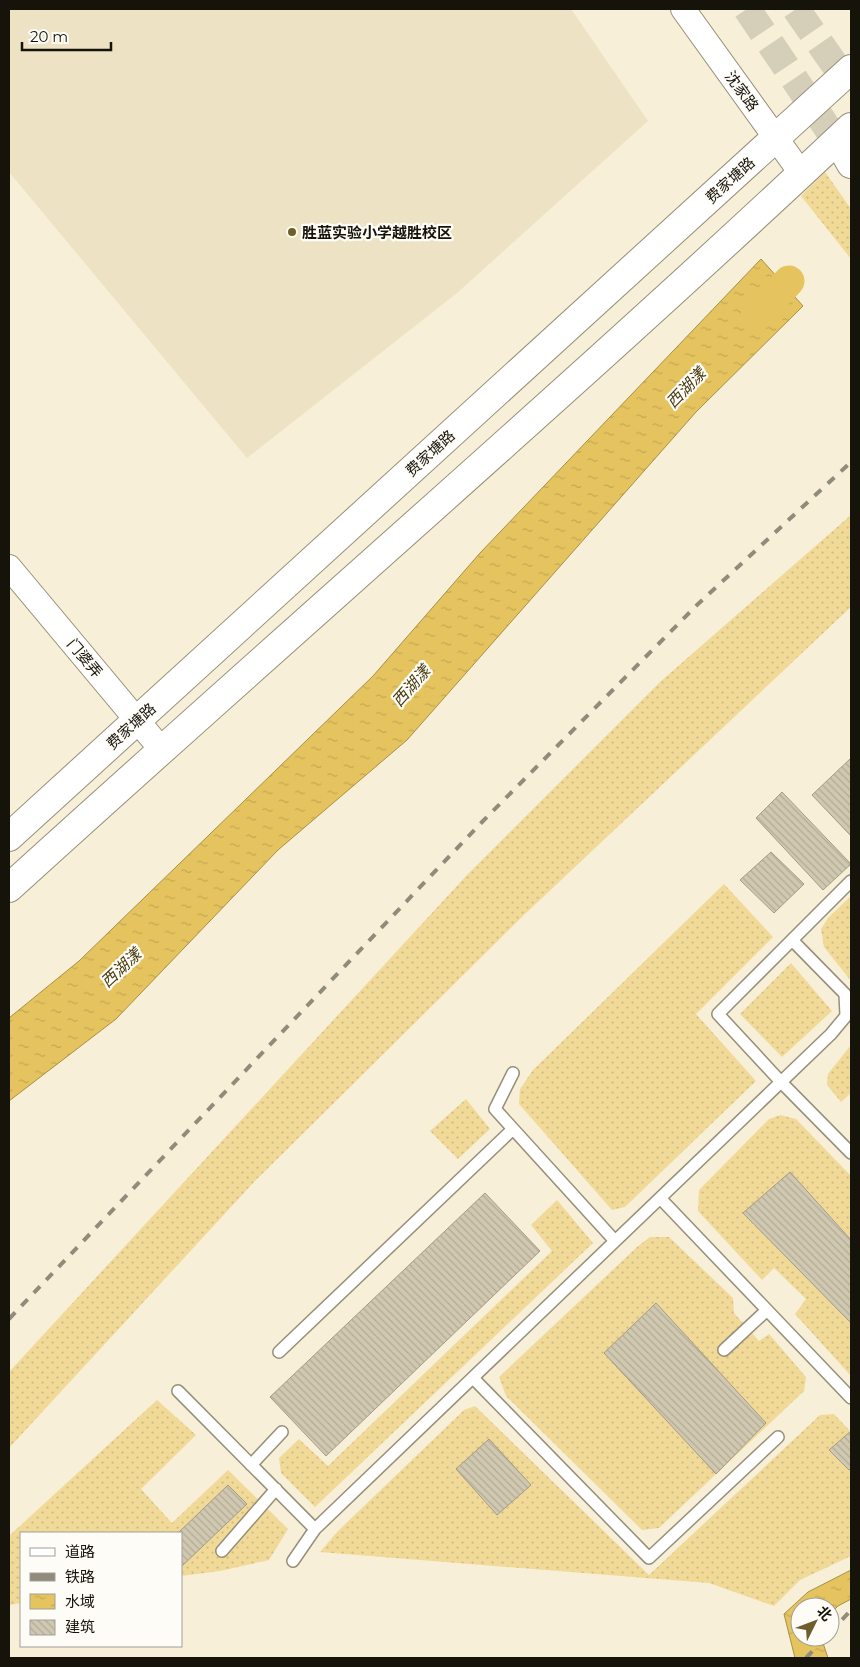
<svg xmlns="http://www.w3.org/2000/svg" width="860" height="1667" font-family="Montserrat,'Noto Sans SC',sans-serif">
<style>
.built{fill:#ede2c3}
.grass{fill:url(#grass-dots)}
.water{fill:url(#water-ripples);stroke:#a78f46}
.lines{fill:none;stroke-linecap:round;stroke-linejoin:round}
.canal{stroke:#e5c45f;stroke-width:31}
.building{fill:url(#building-back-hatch);stroke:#a39b85}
.secondary-tunnel{stroke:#d5ceb8;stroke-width:28;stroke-dasharray:28 14;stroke-linecap:butt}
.service-casing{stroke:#968f79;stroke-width:14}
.minor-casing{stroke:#968f79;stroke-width:26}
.tertiary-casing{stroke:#968f79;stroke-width:30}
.secondary-casing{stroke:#968f79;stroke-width:30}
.service{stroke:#fff;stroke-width:11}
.minor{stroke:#fff;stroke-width:24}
.tertiary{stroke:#fff;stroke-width:28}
.secondary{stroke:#fff;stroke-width:28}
.rail{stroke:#908b7a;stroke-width:4;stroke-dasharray:9 9;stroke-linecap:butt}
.poi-dot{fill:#6e5e2c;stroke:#fefcf7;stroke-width:2}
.labels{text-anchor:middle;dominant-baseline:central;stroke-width:4.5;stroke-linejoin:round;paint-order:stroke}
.street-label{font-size:15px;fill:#16130b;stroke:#fefcf7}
.poi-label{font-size:15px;font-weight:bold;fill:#16130b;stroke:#fefcf7;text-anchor:start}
.water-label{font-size:16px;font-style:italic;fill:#473a0e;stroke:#fefcf7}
</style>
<defs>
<pattern id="grass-dots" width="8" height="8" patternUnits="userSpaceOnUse" patternTransform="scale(1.25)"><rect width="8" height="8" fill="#f1da98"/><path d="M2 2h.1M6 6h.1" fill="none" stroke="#ceba82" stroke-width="1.8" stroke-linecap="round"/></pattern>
<pattern id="water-ripples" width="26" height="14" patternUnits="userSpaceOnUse" patternTransform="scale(1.25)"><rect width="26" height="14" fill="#e5c45f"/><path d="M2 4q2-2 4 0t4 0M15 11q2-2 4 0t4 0" fill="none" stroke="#c4a851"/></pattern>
<pattern id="building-back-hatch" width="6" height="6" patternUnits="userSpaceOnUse" patternTransform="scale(1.25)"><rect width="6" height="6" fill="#d0c8b0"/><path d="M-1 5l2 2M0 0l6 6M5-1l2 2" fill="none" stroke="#b2ab96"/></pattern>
</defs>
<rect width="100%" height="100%" fill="#f7efd7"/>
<path class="built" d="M9 9H571L648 121 457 293 247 458 9 172Z"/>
<path class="grass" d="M825 172 851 209V259L801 196Z
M851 515V607L524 915 254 1182 9 1448V1372L467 875 660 682Z
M724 884 773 937 696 1014 756 1081 625 1207 612 1210 519 1104 520 1089 533 1070Z
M851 896V981L824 947 821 929 828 918Z
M791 963 832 1011 782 1057 740 1014Z
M851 1045V1093L841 1102 827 1085 828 1074Z
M466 1099 490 1129 458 1159 430 1131Z
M780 1115 796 1119 851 1176V1376L795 1314 806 1299 774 1268 762 1280 698 1211 699 1190 769 1119Z
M557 1200 593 1243 315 1507 281 1473 279 1458 299 1439 328 1466 552 1251 531 1225Z
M650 1237H669L733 1298 734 1313 759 1341 769 1334 806 1377 804 1391 659 1528 642 1530 506 1396 499 1377 637 1247Z
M157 1400 196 1435 141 1489 172 1523 228 1470 288 1529 269 1560 220 1571 181 1576V1533H21V1603L9 1605V1536Z
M475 1406 649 1575 820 1415 834 1414 851 1432V1556L800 1580 774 1606 709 1583 320 1552 338 1531 464 1410Z"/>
<path class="water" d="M761 259 803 306 696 412 407 740 278 850 116 1019 9 1101V1018L79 961 373 676 480 553Z
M851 1570V1599L838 1606 830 1614V1607H800V1637H821L828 1658H795L784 1614 808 1592Z"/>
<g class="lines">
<path class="canal" d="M756 316 789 281"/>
</g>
<path class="building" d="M851 758V836L812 795Z
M782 792 851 864 823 890 756 818Z
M771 852 804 884 774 913 740 880Z
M790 1172 851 1240V1323L743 1213Z
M485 1193 540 1251 326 1456 270 1397Z
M656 1303 766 1423 716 1474 604 1353Z
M851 1431V1468L849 1470 829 1450Z
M489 1439 531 1485 497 1515 456 1469Z
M228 1485 247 1504 181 1567V1533H178Z"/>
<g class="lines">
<path class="secondary-tunnel" d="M747 9 847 157
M796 9 851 88"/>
<defs>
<path id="service" d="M792 940 718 1014 781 1082 851 1153
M513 1073 495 1109 615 1241
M660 1198 851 1398
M724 1350 767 1310
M279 1352 513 1129
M473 1378 649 1558 778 1437
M178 1391 315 1529
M251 1465 282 1432
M222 1551 276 1489
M293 1561 315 1529 831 1034 846 1016 845 994 792 940 851 881"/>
<path id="minor" d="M683 9 801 173
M9 567 161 749"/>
<path id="tertiary" d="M9 837 851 69
M9 888C289 633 576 386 851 127"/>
<path id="secondary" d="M847 157 851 164"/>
</defs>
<use href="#service" class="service-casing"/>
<use href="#minor" class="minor-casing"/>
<use href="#tertiary" class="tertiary-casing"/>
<use href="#secondary" class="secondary-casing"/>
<use href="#service" class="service"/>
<use href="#minor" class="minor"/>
<use href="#tertiary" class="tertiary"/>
<use href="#secondary" class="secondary"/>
<path class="rail" d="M9 1319 482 822 698 604 851 462
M830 1633 851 1610
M806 1658 826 1637"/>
</g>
<circle class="poi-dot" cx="292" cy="232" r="5"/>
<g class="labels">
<g class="street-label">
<text transform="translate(742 91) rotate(54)">沈家路</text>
<text transform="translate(730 180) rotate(-42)">费家塘路</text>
<text transform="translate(430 453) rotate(-42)">费家塘路</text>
<text transform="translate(85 658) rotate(50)">门婆弄</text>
<text transform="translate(131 726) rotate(-42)">费家塘路</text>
</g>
<g class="poi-label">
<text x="302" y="232">胜蓝实验小学越胜校区</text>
</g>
<g class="water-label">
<text transform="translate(686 388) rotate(-46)">西湖漾</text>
<text transform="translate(411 686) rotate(-49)">西湖漾</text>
<text transform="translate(121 968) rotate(-43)">西湖漾</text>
</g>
</g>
<rect width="860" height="1667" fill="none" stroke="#16130b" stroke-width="20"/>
<rect x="20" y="1532" width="162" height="115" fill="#fefcf7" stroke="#a19f99"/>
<rect x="30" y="1548" width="25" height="8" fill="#ffffff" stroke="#a19f99"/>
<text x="65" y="1557" font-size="15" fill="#16130b">道路</text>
<rect x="30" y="1573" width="25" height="8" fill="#908b7a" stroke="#a19f99"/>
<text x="65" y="1582" font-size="15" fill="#16130b">铁路</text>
<rect x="30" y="1594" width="25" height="15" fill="url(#water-ripples)" stroke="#a19f99"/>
<text x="65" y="1607" font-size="15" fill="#16130b">水域</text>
<rect x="30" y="1620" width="25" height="15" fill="url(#building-back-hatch)" stroke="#a19f99"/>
<text x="65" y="1632" font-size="15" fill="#16130b">建筑</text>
<g transform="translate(815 1622) rotate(48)"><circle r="24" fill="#fefcf7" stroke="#a19f99"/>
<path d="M0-4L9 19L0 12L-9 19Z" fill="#6e5e2c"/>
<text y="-8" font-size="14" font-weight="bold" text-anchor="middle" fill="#16130b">北</text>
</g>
<path d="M22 42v8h89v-8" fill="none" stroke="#16130b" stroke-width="2.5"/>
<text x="30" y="42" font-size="15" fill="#16130b" stroke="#fefcf7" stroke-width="4" paint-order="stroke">20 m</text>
</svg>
